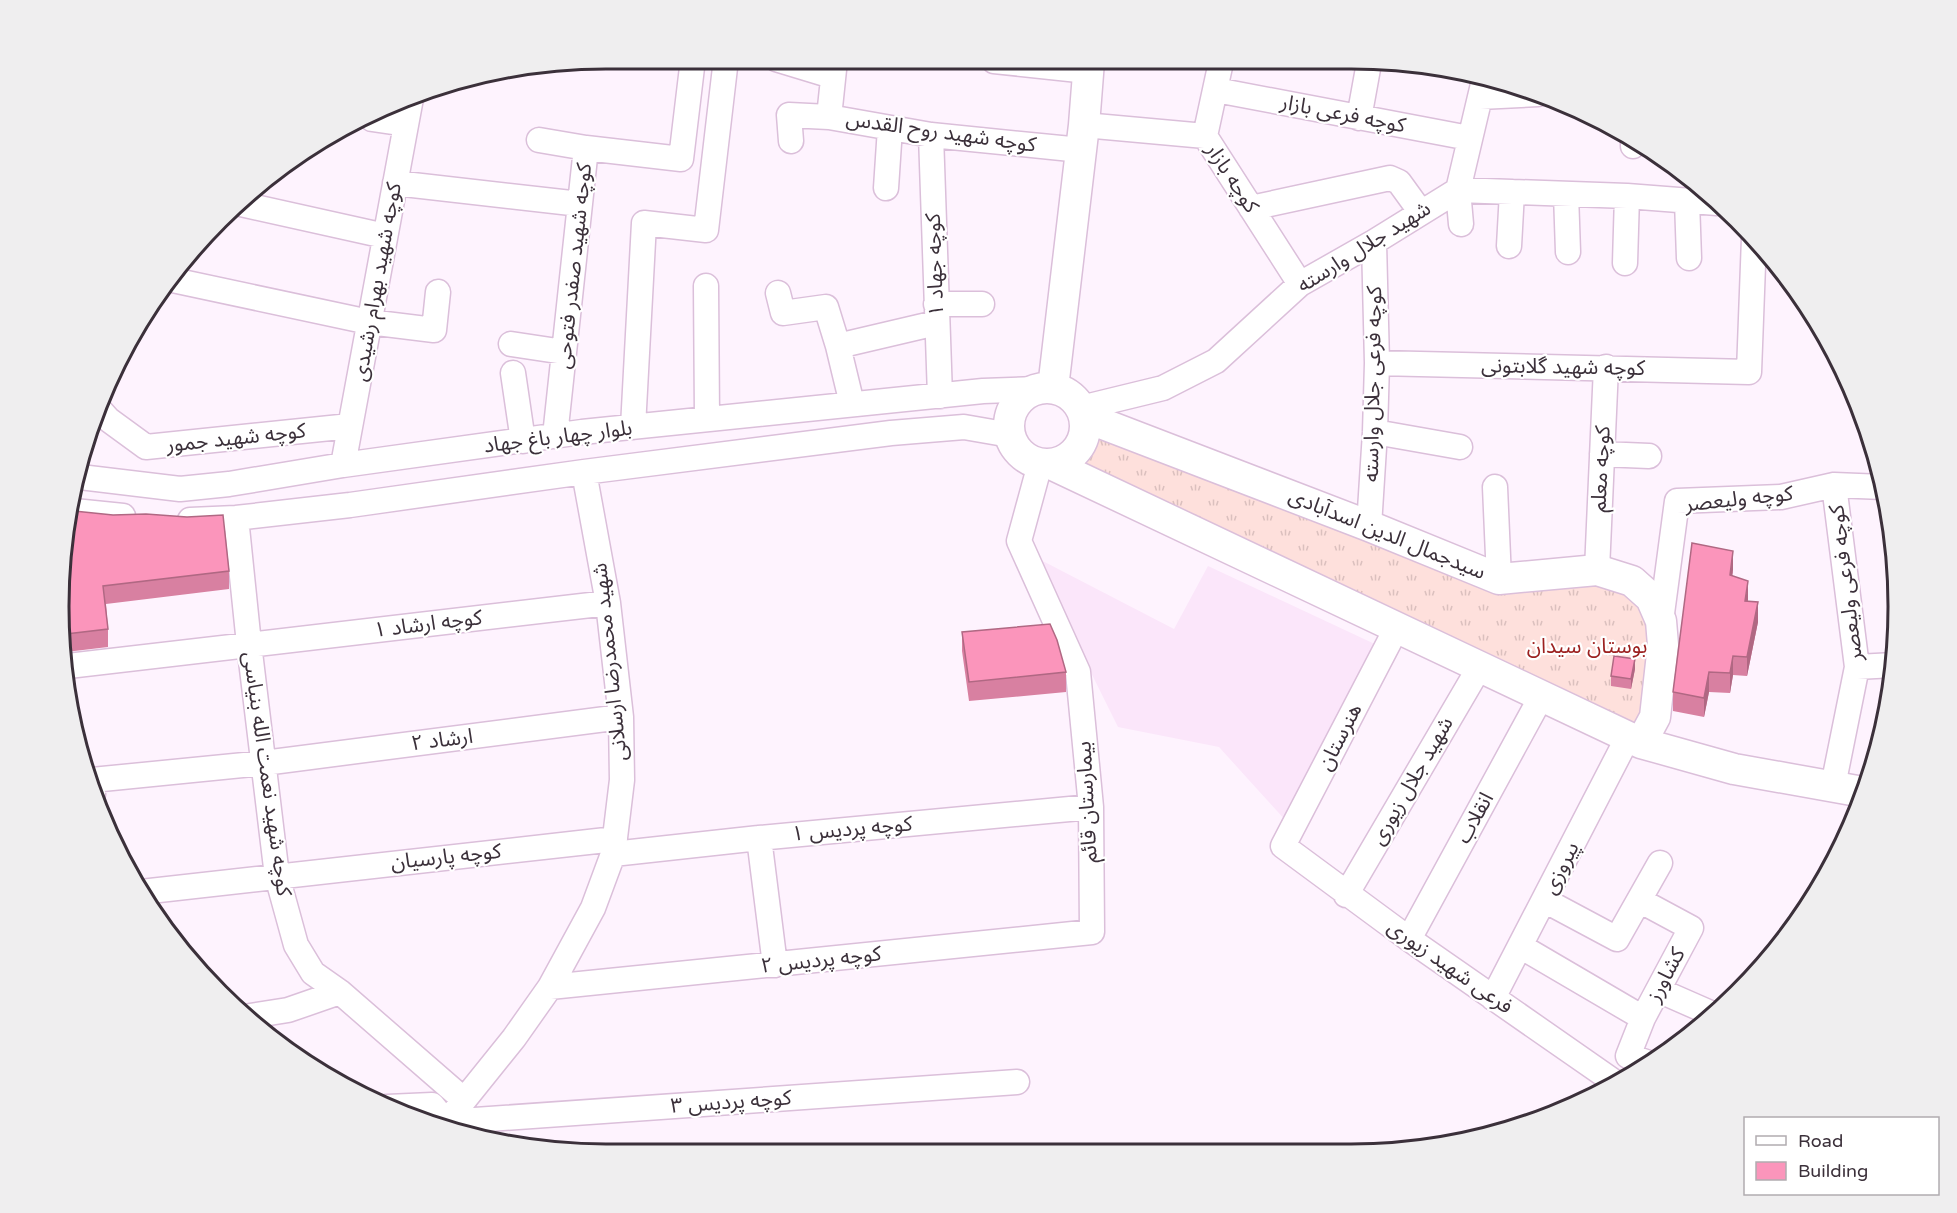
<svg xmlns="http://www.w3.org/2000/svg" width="1957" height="1213" font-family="'Varela Round','Noto Sans Arabic',sans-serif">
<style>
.built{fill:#fbe6fa}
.grass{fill:url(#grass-tufts)}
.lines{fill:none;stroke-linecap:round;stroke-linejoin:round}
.minor-casing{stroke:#dbbfda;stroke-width:27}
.major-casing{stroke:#dbbfda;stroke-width:33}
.minor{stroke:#fff;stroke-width:24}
.major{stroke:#fff;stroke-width:30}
.wall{fill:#d880a1}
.shaded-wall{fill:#b06883}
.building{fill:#fb95bb;stroke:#b06883;stroke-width:1.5}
.labels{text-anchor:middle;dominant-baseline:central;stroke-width:4.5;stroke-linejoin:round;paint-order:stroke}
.street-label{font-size:21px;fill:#3b303a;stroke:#fff}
.park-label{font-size:21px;fill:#9c2120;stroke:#fff}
.rim{fill:none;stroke:#3b303a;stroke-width:3}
</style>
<defs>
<pattern id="grass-tufts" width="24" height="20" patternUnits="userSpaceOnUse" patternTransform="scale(1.5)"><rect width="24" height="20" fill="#fee0dc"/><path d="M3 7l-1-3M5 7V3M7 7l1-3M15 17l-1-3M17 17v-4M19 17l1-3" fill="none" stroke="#dbc0be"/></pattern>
</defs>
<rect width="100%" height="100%" fill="#fef3fe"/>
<path class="built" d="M1033 556 1174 629 1208 566 1379 646 1287 822 1219 747 1118 727Z
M1101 1145V1152H988Z"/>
<path class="grass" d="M1093 433 1499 593 1604 581 1630 591 1645 616 1650 640 1640 711 1637 720 1630 725 1077 462 1088 449Z"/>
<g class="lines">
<defs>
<path id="minor" d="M776 59 832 76
M835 60 829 117 931 135 1081 150
M994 61 1088 71
M1221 62 1205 136 1300 284
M1216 90 1469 138
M1480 97 1538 94
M1359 118 1369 63
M372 119 406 124
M1084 125 1205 136
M931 135 940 396
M539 140 586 148
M791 141 789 115 829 117
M1633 142V146
M395 183 580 204
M886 188 890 128
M1566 194 1568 252
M1687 201 1689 258
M241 204 385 236
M1251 208 1390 178 1399 182 1420 211
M1461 224 1458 190 1627 196 1717 203
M1509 246 1512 192
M1625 263 1627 196
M168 279 369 322 434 330 438 292
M706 286 707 418
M778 293 783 313 826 307 838 346 852 404
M936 304H982
M511 344 564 352
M838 346 936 323
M1377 363 1749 372 1754 238
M513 373 523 441
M1081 408 1163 388 1216 361 1300 284 1374 242 1458 190 1484 80
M99 409 109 420 146 447 350 426
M633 427 644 223 706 230 726 59
M1375 432 1460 447
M555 436 586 148 681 159 693 59
M1602 454 1649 456
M343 465 411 98
M80 477 180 489 229 484 343 465 582 432 983 391 1038 389
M1495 487 1499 579
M74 511 123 516
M236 518 249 644 277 876 296 945 313 973 340 992 463 1099
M190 520 236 518 350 505 584 472 891 433 964 427 1010 435
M1369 526 1375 432 1377 363 1374 242
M1597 570 1606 367
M1661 621 1677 501 1781 497 1834 485 1883 487
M1396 629 1283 846 1409 939 1613 1081 1619 1084
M68 666 608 603
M1857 667 1894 665
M1833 786 1857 667 1834 485
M93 794 92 780 264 763 621 717
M759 838 775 965
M613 854 759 838 1091 807
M141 892 615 839
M1346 895 1479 668
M1544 900 1617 939 1660 863
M1639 900 1691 928 1643 1018 1628 1056 1649 1063
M1409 939 1541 697
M1520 946 1643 1018
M550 987 1092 932 1091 807 1078 672 1019 541 1040 464
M1658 990 1715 1015
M1493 998 1628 737
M250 1016 288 1010 340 992
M387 1107 432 1105 446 1122 1017 1082
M444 1125 514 1038 550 987 593 908 613 854 622 780 621 717 608 603 584 472"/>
<path id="major" d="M1009 426a38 38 0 1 1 76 0a38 38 0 1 1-76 0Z
M1053 388 1084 125 1089 61
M1085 417 1369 526 1499 579 1597 570 1632 581 1651 598 1661 621 1663 645 1655 717 1641 743
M1053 465 1641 743 1734 769 1863 792"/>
</defs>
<use href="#minor" class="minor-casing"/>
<use href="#major" class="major-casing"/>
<use href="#minor" class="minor"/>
<use href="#major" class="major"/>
</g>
<path class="wall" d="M113 515 229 571V589L106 604 108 629V647L66 652 58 606Z
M1733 570 1732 576 1748 602 1758 622 1747 676 1733 675 1730 693 1709 692 1704 717 1673 711V692Z
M962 632 1066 672V692L969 701 962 651Z
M1635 669 1631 689 1611 686V676Z"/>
<path class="shaded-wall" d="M1733 551V570L1730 594V575Z
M1748 581V600L1745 621V601Z
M1758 602V622L1747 676V657Z
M66 634V652L63 636Z
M1733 656V675L1730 693V673Z
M1635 659V669L1631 689V679Z
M1709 672V692L1704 717V698Z"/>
<path class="building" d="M74 511 113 515 146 514 187 517 223 515 229 571 103 586 108 629 66 634 63 636 58 606Z
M1692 543 1733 551 1730 575 1748 581 1745 601 1758 602 1747 657 1733 656 1730 673 1709 672 1704 698 1673 692Z
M1050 624 1057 640 1066 672 969 682 962 632Z
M1614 656 1635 659 1631 679 1611 676Z"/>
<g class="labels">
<g class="street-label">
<text transform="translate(1343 114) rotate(11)">کوچه فرعی بازار</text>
<text transform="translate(941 132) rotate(8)">کوچه شهید روح القدس</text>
<text transform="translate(1232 178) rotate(57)">کوچه بازار</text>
<text transform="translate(1364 247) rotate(-32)">شهید جلال وارسته</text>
<text transform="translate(935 265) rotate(-92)">کوچه جهاد ۱</text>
<text transform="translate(574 266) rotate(-84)">کوچه شهید صفدر فتوحی</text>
<text transform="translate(377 282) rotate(-80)">کوچه شهید بهرام رشیدی</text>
<text transform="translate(1563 367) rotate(1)">کوچه شهید گلابتونی</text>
<text transform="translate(1373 384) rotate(-89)">کوچه فرعی جلال وارسته</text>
<text transform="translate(558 437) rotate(-7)">بلوار چهار باغ جهاد</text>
<text transform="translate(236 438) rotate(-6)">کوچه شهید جمور</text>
<text transform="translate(1601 469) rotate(-87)">کوچه معلم</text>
<text transform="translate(1739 499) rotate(-6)">کوچه ولیعصر</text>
<text transform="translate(1387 534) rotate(22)">سیدجمال الدین اسدآبادی</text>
<text transform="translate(1846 583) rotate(-97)">کوچه فرعی ولیعصر</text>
<text transform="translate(428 624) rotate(-7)">کوچه ارشاد ۱</text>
<text transform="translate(610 662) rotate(-96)">شهید محمدرضا ارسلانی</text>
<text transform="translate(1340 737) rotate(-63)">هنرستان</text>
<text transform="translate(442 740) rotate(-7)">ارشاد ۲</text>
<text transform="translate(267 774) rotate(82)">کوچه شهید نعمت الله بنیاسی</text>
<text transform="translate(1412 781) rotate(-60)">شهید جلال زیوری</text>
<text transform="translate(1087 802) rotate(-93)">بیمارستان قائم</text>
<text transform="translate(1475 818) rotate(-61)">انقلاب</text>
<text transform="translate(852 829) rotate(-5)">کوچه پردیس ۱</text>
<text transform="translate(446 857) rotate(-6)">کوچه پارسیان</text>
<text transform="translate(1561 868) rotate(-63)">پیروزی</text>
<text transform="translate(821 960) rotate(-6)">کوچه پردیس ۲</text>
<text transform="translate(1450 967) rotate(35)">فرعی شهید زیوری</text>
<text transform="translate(1666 975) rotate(-62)">کشاورز</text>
<text transform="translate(731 1102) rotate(-4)">کوچه پردیس ۳</text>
</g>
<g class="park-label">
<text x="1587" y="646">بوستان سیدان</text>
</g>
</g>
<path d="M0 0H1957V1213H0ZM606 69H1351A537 537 0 0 1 1888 606V607A537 537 0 0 1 1351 1144H606A537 537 0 0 1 69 607V606A537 537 0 0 1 606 69Z" fill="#efeeef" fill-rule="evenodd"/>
<path class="rim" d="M606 69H1351A537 537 0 0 1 1888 606V607A537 537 0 0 1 1351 1144H606A537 537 0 0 1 69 607V606A537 537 0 0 1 606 69Z"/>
<rect x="1744" y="1117" width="195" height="78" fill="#ffffff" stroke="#b1acb0" stroke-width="1.5"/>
<rect x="1756" y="1136" width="30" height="9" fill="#ffffff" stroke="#b1acb0" stroke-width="1.5"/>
<text x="1798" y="1147" font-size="18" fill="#3b303a">Road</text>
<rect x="1756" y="1162" width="30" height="18" fill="#fb95bb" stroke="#b1acb0" stroke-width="1.5"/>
<text x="1798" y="1177" font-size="18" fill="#3b303a">Building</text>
</svg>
